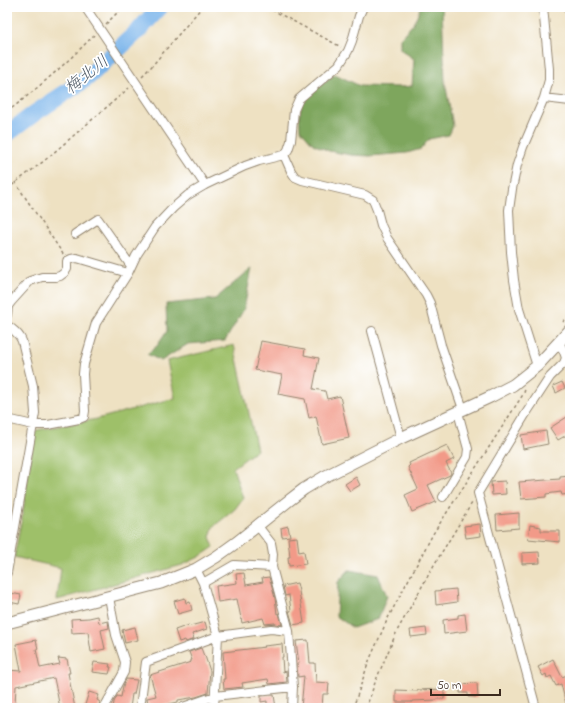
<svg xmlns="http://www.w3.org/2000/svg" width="577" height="715" font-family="'Indie Flower','Klee One',sans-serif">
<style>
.green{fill:#9ec069;stroke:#6c7544}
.forest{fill:#7ea65d;stroke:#5c683e}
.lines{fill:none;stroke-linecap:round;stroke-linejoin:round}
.river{stroke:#78b3ea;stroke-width:17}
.building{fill:#f29a88}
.street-casing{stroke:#948670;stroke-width:10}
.secondary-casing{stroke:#948670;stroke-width:13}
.path{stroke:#948670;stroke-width:1.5;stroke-dasharray:3 3;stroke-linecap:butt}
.street{stroke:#fff;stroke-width:8}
.secondary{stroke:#fff;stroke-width:11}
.labels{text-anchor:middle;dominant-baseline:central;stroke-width:3.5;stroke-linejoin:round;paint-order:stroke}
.water-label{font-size:17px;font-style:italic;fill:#505a65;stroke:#fff}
</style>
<rect width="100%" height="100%" fill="#fff"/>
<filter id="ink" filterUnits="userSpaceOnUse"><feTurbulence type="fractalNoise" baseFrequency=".025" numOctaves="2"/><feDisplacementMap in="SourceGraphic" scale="8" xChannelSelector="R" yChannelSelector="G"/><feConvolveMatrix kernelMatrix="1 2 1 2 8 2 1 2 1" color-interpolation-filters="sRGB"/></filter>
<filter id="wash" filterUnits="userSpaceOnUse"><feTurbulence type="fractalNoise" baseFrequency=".012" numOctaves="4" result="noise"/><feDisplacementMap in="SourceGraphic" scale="16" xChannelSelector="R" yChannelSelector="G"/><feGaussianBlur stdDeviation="0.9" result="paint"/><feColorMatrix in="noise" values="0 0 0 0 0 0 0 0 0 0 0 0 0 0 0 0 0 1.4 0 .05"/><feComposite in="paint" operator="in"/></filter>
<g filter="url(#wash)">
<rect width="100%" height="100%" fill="#eee1c2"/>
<path class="green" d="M234 345 257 450 233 468 243 498 235 509 213 527 210 537 214 547 199 557 182 565 57 600 61 568 14 557 22 518 34 435 37 430 97 419 175 398 167 361Z"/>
<path class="forest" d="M419 7H442L445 82 453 126 449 135 429 139 421 149 407 153 370 156 351 155 329 151 313 144 300 129C300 124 299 118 300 113 302 94 322 84 335 74L360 86 400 87 412 86 414 59 400 49V38L413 24 420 9Z
M252 268 244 309 225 341 188 344 161 361 147 354 157 346 167 331 166 304 215 299Z
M349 570 378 575 387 596 378 619 353 628 336 616 338 582Z"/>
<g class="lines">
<path class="river" d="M7 134 35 113 86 79 139 30 160 7"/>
</g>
<g id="blocks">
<path class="building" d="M261 341 305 349 304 355 319 358 313 389 325 391 327 399 340 396 349 438 322 444 316 416 309 418 305 399 278 394 282 375 255 370Z
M562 382 565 388 556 393 553 386Z
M570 415V433L558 440 550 428Z
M546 431 548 444 523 449 521 435Z
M447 445 454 459 446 463 451 473 450 475 428 485 436 502 412 512 405 495 418 489 408 467 410 465 409 463Z
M570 476V494L562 495 561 492 546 494V497L521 499 519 482 560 479V477Z
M356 477 360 485 350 491 345 484Z
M505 481 506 494 492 495 491 482Z
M519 513V528L497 530 496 515Z
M480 524 481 536 466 538 464 526Z
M530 525 541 527V531H560V542L528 539Z
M288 526 290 536 282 537 281 528Z
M297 537 299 552 304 551 306 564 289 566 288 557H290L288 538Z
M539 552 540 563 522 564V553Z
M244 573 246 585 263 582 262 578 269 577 275 598 277 614 279 613 282 625 275 624V623L265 624 263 618 242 623 237 599 218 602 216 586 237 583 236 574Z
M297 583 299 591 304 623 293 625 289 611H291L289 595 285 596 283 586Z
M456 589 457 602 436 605 435 591Z
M10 593 21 595 19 604 9 602Z
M185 598 186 603 190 602 192 610 178 614 174 601Z
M465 614 467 631 444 634 443 620 458 618V615Z
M98 616 99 623 108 621 109 628 101 630 105 649 91 652 88 632 72 633 71 619 89 618Z
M205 622 207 629 192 634 194 639 186 642 185 640 179 642 175 630 189 625 190 626Z
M135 627 138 640 125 643 122 630Z
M426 628 427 635 411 637 410 630Z
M36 640 38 649H36L40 668 60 664 58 658 67 659 70 673H68L75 708H60L54 678 16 686 15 705H7V670L21 671 16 644Z
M308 640 310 663H315L316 682 329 683 328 694H323L322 708H301L304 676 298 677 297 664H299L296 641Z
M282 644 283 657H282L283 672 286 671 287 682 269 684 268 679 242 683 243 687 224 689 223 679H225L223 652 265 647 264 646Z
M201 648 204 656H205L210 671 208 693 196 697 178 700V702L161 706V708H149L147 698 156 696 150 675 191 662V660H192L189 652Z
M553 659 562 677 567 675 570 681V708H567L561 684 556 686 551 676 547 678 546 674 543 676 538 667Z
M94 662 110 664 109 667H111L109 674 92 672Z
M126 679 137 680 134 694H132L130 708H113L114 702 117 696 121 697 123 686Z
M477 683 478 697H468V693H460V684Z
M444 689V699H437V700L412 701V702H396V690L418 691V690Z
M89 692 99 695 97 700 100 702 98 708H84Z
M274 695 276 708H267V701L261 702V696Z"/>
</g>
</g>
<g filter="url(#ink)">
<use href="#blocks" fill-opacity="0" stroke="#948670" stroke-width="1"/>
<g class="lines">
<defs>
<path id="street" d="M85 7 205 185
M567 7 570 9
M544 98 570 101
M284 155 291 171 295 177 302 180 365 195 373 200 377 210 381 225 387 238 426 295 430 303 441 345 463 409
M75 234 98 219 131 266
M7 315 8 306 11 302 30 281 42 277H56L60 276 64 273 67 269V261L71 259 77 258 128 273
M7 325C13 330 19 333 22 341L33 386 35 413 7 573
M372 331 401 438
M537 366 519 309 514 280 511 252 509 210 512 189 517 165 523 147 544 98 549 80V69L543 7
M7 419 33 425H48L79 419 84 417 85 411 83 374 84 364 96 323 128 273 136 256 155 227 173 208 188 195 205 185 245 166 259 161 284 155 288 150 291 141 294 110 299 99 339 65 348 51 352 41 359 16 363 7
M443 497 467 457 468 449 458 412
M272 567 289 631
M196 569 203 583 218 636 214 708
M203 583 234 565 272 567 273 554 271 543 257 525
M104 708 124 672 125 662 116 635 109 597
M140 708 146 662 218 636 271 629 289 631 293 687 292 708
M180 708 215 696 293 687
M536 708 478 493 525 415 550 377 564 363 566 358 564 352 559 342"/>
<path id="secondary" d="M7 623 161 583 196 569 216 557 237 542 287 502 304 489 324 477 401 438 490 397 513 385 537 366 570 330"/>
</defs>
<use href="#street" class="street-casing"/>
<use href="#secondary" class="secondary-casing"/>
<path class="path" d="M267 7 341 47
M106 24 123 7
M142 76 151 67 202 7
M7 112C38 88 67 63 94 35
M15 182 63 254
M7 189 44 161 129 88
M563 322 570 314
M353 708 369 661 388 618 433 534 524 393 525 389
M366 708 376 680 397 631 434 565 472 503"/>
<use href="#street" class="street"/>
<use href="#secondary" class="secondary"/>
</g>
</g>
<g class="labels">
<g class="water-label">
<text transform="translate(87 75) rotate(-39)">梅北川</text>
</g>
</g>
<rect width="577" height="715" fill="none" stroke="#fff" stroke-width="24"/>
<path d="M431 689v6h69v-6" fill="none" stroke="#3b2a1e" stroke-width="2"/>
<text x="437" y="689" font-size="12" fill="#3b2a1e" stroke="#ffffff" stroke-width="3" paint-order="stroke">50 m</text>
</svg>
